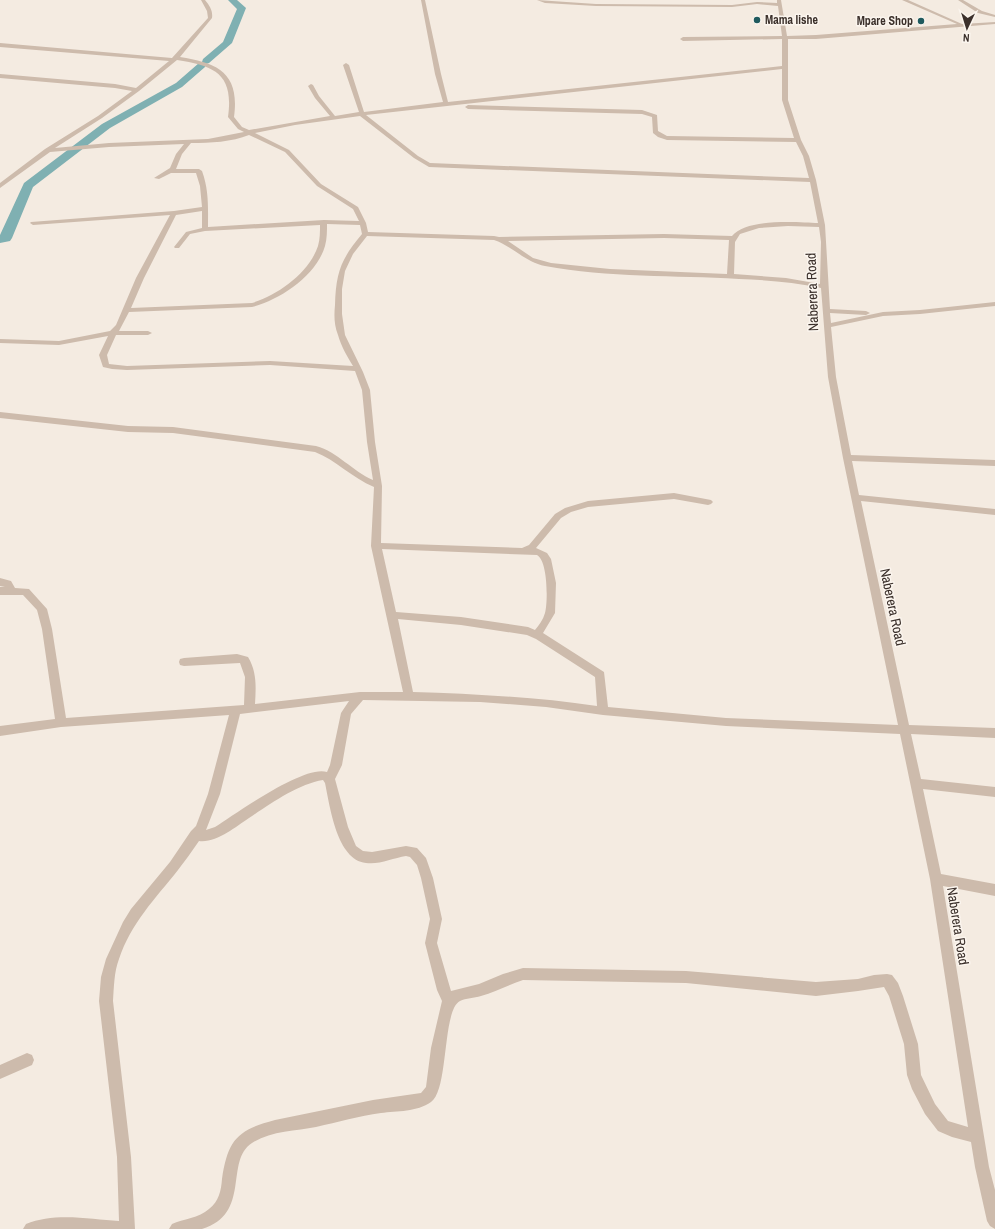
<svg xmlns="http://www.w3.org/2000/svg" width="995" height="1229" font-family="'Archivo Narrow',sans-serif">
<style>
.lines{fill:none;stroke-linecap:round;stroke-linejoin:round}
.river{fill:#7fb0b2;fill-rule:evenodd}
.minor{fill:#cdbbac;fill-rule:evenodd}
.poi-dot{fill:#1f5a5e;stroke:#fbf5ee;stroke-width:1.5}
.labels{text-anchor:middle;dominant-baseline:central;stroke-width:3;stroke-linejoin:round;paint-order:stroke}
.far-poi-label{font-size:12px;font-weight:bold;fill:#3b302b;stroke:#fbf5ee;text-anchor:start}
.street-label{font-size:14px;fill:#3b302b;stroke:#fbf5ee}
</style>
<rect width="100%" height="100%" fill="#f4ebe1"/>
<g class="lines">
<path class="river" d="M228 0H237L246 8 232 43 209 63 206 64 205 67 182 87 110 128 33 187 12 238 10 241 0 243V235L24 183 102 124 176 83 199 63 202 62 203 59 223 42 237 9Z"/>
<path class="minor" d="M201 0H205C210 6 213 11 212 18L180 57C218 63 240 73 234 117L242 127 249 130 330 116 315 98 308 86 311 84 313 85 319 96 335 116 359 112 343 65 346 63 349 65 364 112 443 102 435 74 421 0H425L441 74 448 102 782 66V39L683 41 680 39 683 37 782 36 778 6 757 4 732 7 596 6 545 3 537 0 596 4 732 5 757 2 777 3V0H781L787 36 816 35 957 24 902 0H908L962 24 995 22V24L816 39H788V100L801 140 809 156 816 180 825 225 830 309 866 311 870 313 866 315 830 313 831 323 883 312 920 310 995 302V306L920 314 883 316 831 327 836 377 851 455 995 460V466L852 461 859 495 995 509V515L861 501 909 725 995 728V738L911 734 921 779 995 787V797L923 789 941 874 995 884V896L943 886 989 1167 995 1190V1229L990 1226 987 1221 975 1167 971 1142 952 1137 938 1131 925 1114 912 1089 907 1075 904 1044 889 996 884 987 858 991 816 996 686 983 523 980C508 985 495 992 481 996 474 998 466 998 460 1001 442 1010 449 1090 431 1102 417 1112 397 1111 381 1113 359 1116 338 1122 316 1127 296 1131 270 1131 252 1143 224 1161 252 1214 202 1229 193 1229 179 1229 169 1229L172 1224C183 1219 199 1218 209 1209 219 1201 221 1191 222 1179 228 1140 237 1130 275 1120L373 1100 414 1094 421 1093 426 1087 431 1048 442 1001 437 990 425 943 430 919 421 878 417 865 410 857 406 856C393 858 379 865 366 863 337 860 330 807 325 783L323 780C298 784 270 804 249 818 235 827 217 843 199 841 192 851 185 861 178 870 155 899 131 923 119 959 114 972 114 987 113 1001L131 1157 135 1229H23L26 1224C54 1212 90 1219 119 1221L117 1157 99 1001 101 977 106 959 123 922 131 909 170 862 191 831 196 826 208 794 229 715 61 727 0 736V726L55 719 42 629 37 610 23 595H0V587H5L0 586V578L11 581 15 588 29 589 47 609 52 629 66 718 244 705 245 677 240 663 184 666 180 665 179 662 180 659 184 658 237 654 248 657C257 672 256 687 255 704L360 692H403L371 546 374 487C352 478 336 460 315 452L173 433 128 432 0 418V412L128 426 173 427 316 446C338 452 352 471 373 480L367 442 362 390 355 371 270 365 127 370 112 369 103 367 99 355 108 336 59 345 0 343V339L59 341 110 331 116 325 136 278 170 215 33 225 30 223 31 222 174 211 202 207 200 186 196 173H171L159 179 154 178 170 168 176 154 184 144 109 147 50 152 0 188V183L45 149 98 116 132 91 115 88 0 78V74L115 84 136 88 169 61 0 47V43L172 58 208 18 207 11ZM177 60C215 66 234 74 228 117L238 129 244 132 208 139 109 143 55 148 102 118 139 91ZM782 69V100L794 138 667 136 658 131 657 115 642 110 468 105 465 107 468 109 642 114 652 117 653 133 658 137 667 140 796 142 803 156 809 178 430 163 418 156 366 115ZM360 116 414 158 429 167 810 182 818 223C797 222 746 218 732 236L664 234 499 237 494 236 368 232 366 223 358 207 321 184 289 150 255 133 295 125ZM249 135 285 152 317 186 353 209 359 221 324 220 208 227C208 207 209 190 202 171L199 169H176L182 154 191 143C210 143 232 142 249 135ZM202 211V228L186 232 174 247 175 248H179L190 234 205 231 320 225C320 232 320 239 318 246 309 273 278 295 252 303L131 308 144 278 176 215ZM327 224 360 225 362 234C341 259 336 272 335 305 334 315 334 325 338 335 341 346 347 356 353 366L270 361 127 366 109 364 107 355 116 335H148L152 333 148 331H119L129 312 252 307C280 300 317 275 325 246 327 239 327 231 327 224ZM788 226 819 227 821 242 820 284 786 278 734 274 735 242 740 234 759 228ZM367 236 494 240C512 246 525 262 545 266 608 278 675 275 739 279 766 280 794 282 821 288L828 377 843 458 898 725 726 718 608 707 604 672 543 633 555 613 556 583 551 559 547 553 536 548 561 518 571 512 588 507 674 499 708 505 711 504 713 502 711 500 674 493 588 501 565 508 555 514 529 545 522 548 381 543 382 486 375 442 370 390 363 372 345 335 342 314V289L345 271 353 254ZM664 238 729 240 727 274 610 269 551 263 533 258 508 241ZM382 549 537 555C548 561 548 602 545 613 543 620 539 625 535 630L528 627 461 617 396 612ZM398 619 461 625 527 635 536 639 595 677 597 706C536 697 475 694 413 692ZM363 700 480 702 546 707 603 715 726 726 900 734 930 879 968 1127 948 1121 935 1104 921 1075 918 1044 903 996 898 983 892 975 887 974 874 975 858 979 816 982 686 971 523 968 503 974 479 984 451 991 437 943 442 919 433 878 426 858 417 848 406 846 372 852 363 851 356 846 348 827 335 779 342 765 351 714ZM349 701 341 713 330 765 327 772C305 764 235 814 215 827L206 830 220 794 240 714Z
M958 0H963L982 11 995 15V17L978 13Z
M27 1053 32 1055 34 1060 32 1065 0 1079V1065Z"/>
</g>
<g class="poi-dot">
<circle cx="757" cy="20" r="4"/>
<circle cx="921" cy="21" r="4"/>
</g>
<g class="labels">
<g class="far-poi-label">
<text x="765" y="20">Mama lishe</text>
<text x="913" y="21" text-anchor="end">Mpare Shop</text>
</g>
<g class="street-label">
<text transform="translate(812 292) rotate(-92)">Naberera Road</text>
<text transform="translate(893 607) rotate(78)">Naberera Road</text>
<text transform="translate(958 926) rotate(81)">Naberera Road</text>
</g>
</g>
<g transform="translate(967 28) rotate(184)" stroke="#fbf5ee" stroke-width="3" paint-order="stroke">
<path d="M0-3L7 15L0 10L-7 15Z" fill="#3b302b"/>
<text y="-6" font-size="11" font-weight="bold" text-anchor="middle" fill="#3b302b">N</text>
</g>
</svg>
